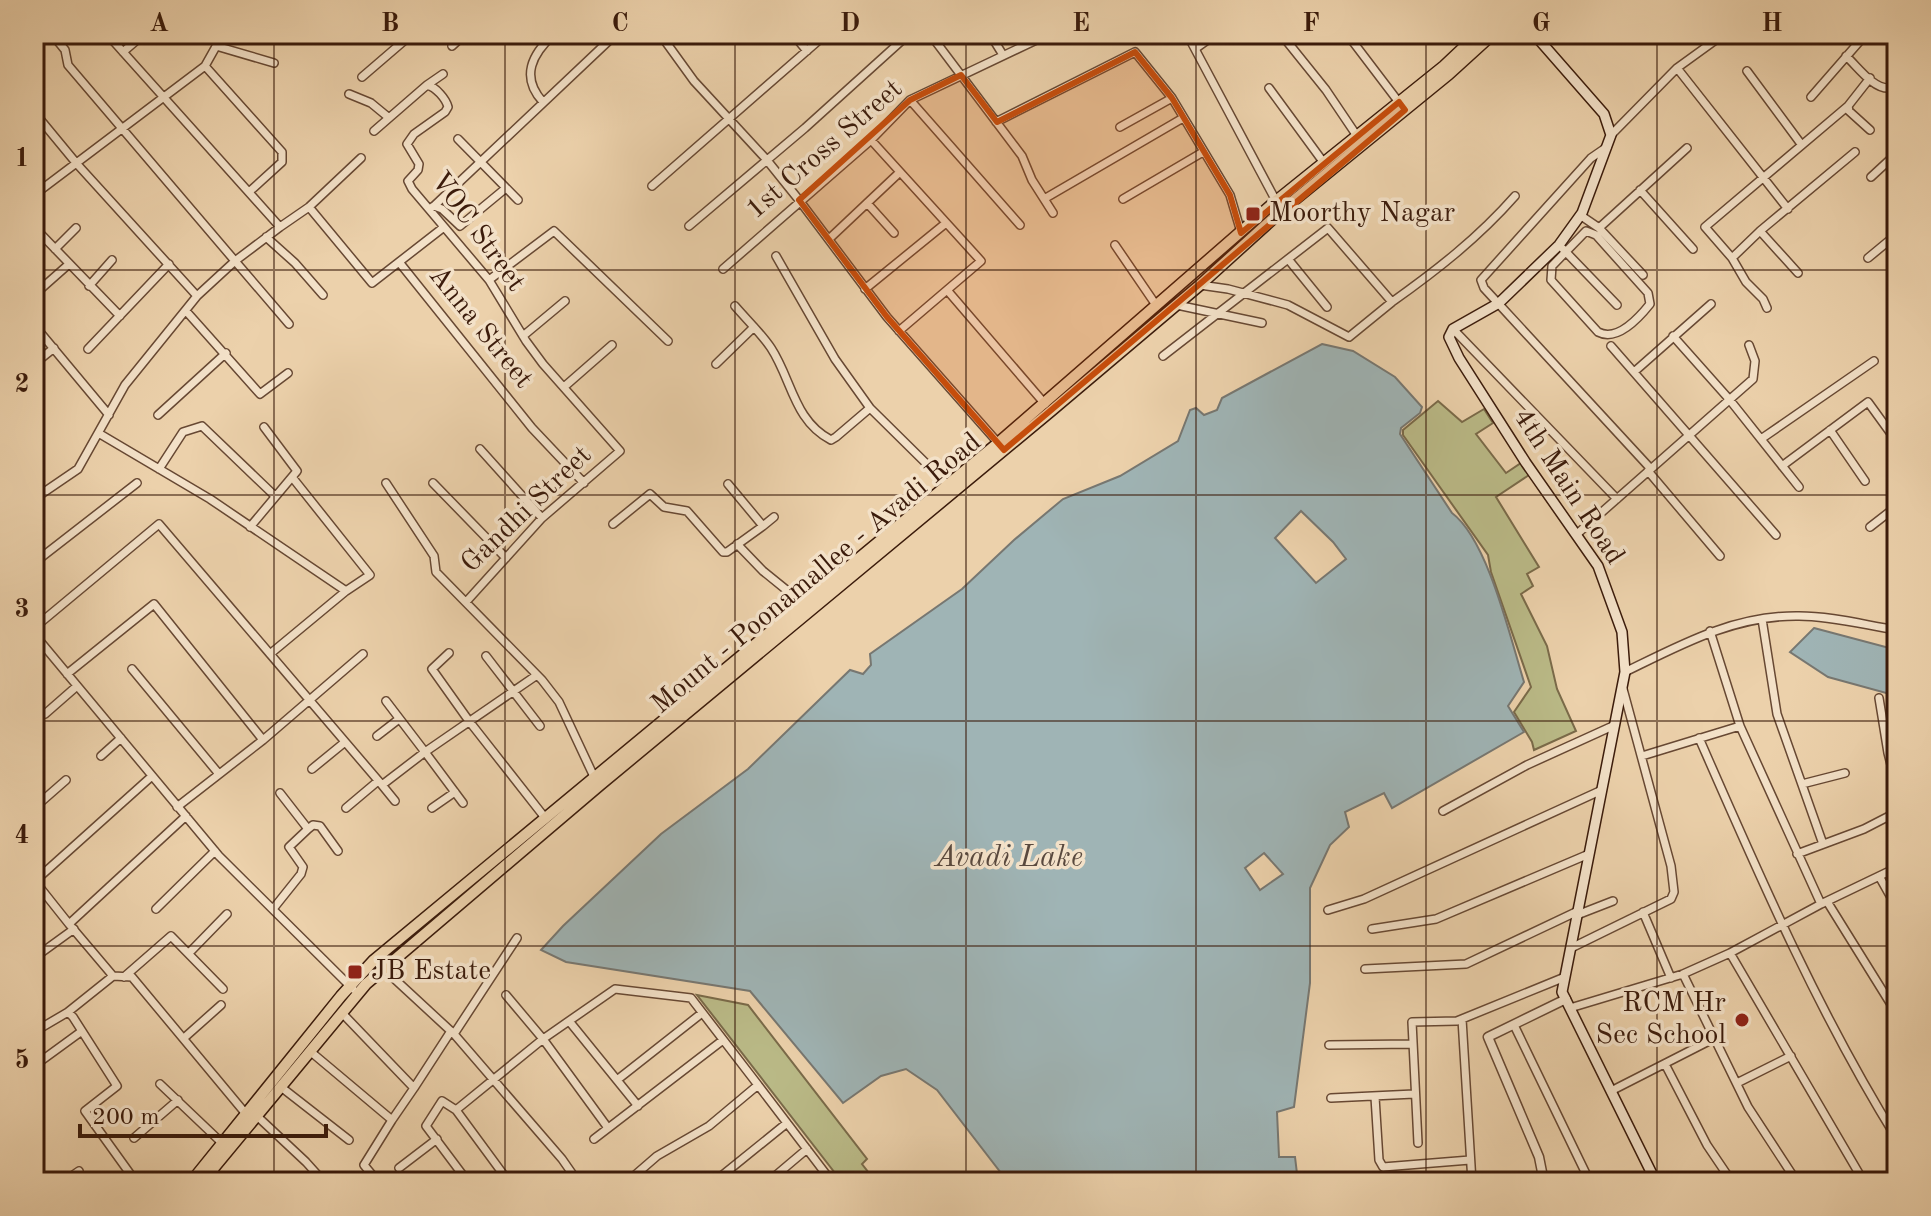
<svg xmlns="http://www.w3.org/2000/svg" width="1931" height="1216" font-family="'Old Standard TT',serif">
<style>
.green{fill:#baba87;stroke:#7a6a49;stroke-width:2}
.water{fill:#9fb4b5;stroke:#777771;stroke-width:2;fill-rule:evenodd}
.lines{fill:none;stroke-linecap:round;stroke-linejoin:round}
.minor-casing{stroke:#674833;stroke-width:10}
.tertiary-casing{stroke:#674833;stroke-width:11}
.secondary-casing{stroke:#3b1b0b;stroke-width:12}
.primary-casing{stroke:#3b1b0b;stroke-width:13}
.minor{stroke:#f3e1c8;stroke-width:7}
.tertiary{stroke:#f3e1c8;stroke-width:8}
.secondary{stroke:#f3e1c8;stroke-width:9}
.primary{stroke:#ecd1ab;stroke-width:10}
.marked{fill:#c54d0c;fill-opacity:0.2;stroke:#c54d0c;stroke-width:6;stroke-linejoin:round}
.grid{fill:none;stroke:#3b1b0b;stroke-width:2;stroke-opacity:0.55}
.poi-dot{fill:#8f2418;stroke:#f3e1c8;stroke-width:3}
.labels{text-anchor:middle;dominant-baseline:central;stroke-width:7;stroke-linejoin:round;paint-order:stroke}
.street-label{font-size:28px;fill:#3b1b0b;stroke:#f3e1c8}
.poi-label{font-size:28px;fill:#3b1b0b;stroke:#f3e1c8;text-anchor:start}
.water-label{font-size:30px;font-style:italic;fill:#59493e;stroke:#f3e1c8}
.neatline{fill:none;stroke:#3b1b0b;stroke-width:3}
.grid-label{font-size:26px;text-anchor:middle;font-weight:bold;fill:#3b1b0b}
</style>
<rect width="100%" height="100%" fill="#ecd1ab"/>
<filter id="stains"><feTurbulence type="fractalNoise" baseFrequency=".0025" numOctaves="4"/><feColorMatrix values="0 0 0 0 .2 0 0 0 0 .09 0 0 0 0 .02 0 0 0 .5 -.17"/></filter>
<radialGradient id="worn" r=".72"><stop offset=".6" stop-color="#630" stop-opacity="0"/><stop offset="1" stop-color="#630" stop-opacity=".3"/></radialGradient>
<path class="green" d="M1438 401 1462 422 1484 409 1493 423 1476 434 1506 473 1521 463 1529 475 1496 497 1539 567 1527 574 1533 586 1521 594 1547 646 1557 689 1576 731 1534 750 1532 742 1514 712 1531 687 1491 572 1488 555 1403 435V430Z
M697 995 748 1005 867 1159 862 1164 876 1182H842Z"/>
<path class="water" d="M1322 344 1353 351 1395 377 1422 407 1420 413 1401 428 1400 434 1452 513C1488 540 1510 637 1524 682L1508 706 1524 732 1392 808 1384 793 1345 812 1349 827 1330 845 1310 888V983L1294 1107 1277 1112 1279 1157H1295L1298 1182H1008L937 1090 906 1069 881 1076 843 1103 750 991 566 962 541 950 563 926 661 834 748 769 850 670 863 674 871 665 870 654 962 589 1014 540 1063 499 1120 476 1178 441 1190 410 1196 408 1204 415 1217 410 1222 398ZM1301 511 1333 542 1346 559 1316 583 1275 538ZM1264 853 1283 874 1260 890 1245 868Z
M1814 628 1897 650V696L1828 677 1790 652Z"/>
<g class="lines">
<defs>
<path id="minor" d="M52 34 65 50 68 65 235 261 280 227
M107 34 280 227 309 207 361 158
M660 34 694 81 766 159 799 200 887 317 1000 445
M793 34 807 51
M930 34 1022 156 1032 180 1053 213
M990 34 1003 55
M1187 34 1276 201
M1281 34 1326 90 1357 136
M1347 34 1401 105
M216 46 274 63
M452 46 465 34
M1195 49 1216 34
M123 52 144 34
M1846 56C1858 67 1874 90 1890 88L1897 78
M205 66 282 152V162L249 192
M1677 68 1788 209
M1747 71 1801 144
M362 77 412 34
M1870 78 1848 106 1849 111 1870 130
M427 85 443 74
M1269 88 1324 163
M349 94 371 103 388 117
M1811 97 1866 34
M910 100 1020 225
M543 102C520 77 532 54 554 34
M39 118 77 164 197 296 235 261 289 324
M996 122 1135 52 1172 98 1230 195 1241 232
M1120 127 1172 98
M374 131 427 85C436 87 446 99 448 107L445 112 414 134 407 144 419 164 418 170 408 181 412 189 489 280 526 341 543 364 620 451 542 518 466 602
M1611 135 1677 68 1724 34
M458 139 518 200
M871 140 981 261 947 290
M1607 147 1591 158 1481 280 1484 288 1651 469
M1871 177 1897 153
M652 186 826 34
M1640 190 1693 249
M34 195 205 66 223 34
M1044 199 1183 118
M1123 199 1203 152
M867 203 894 233
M434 206 616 34
M309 207 372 283 399 262 532 428 584 483
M431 208 434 206 442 209 460 226 506 188
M1580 215 1599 228 1643 275
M689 226 805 128 909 34
M34 227 120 316
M1599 228 1687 148
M1586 231 1596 235 1648 293 1650 304C1638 319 1617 342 1598 332L1551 280 1552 266Z
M1760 231 1798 273
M266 237 295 263 323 295
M829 239 900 172
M1115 245 1156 305
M55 249 76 228
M1563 249 1617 305
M776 256 835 359 870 408
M1732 258 1705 227 1848 106
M1868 258 1897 234
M1288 259 1327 307
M399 262 444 227
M723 269 871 140 910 100 1049 34
M489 280 554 231 668 341
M1200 285 1228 289 1288 305 1349 337 1392 302
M89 286 112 260
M865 289 946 223
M34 295 69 264
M1895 302 1897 300
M1177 305 1262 323
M735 306C747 320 761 333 771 348 792 380 794 421 831 440L836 437 870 408 947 484
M1767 308 1763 299 1746 282 1732 258 1760 231 1855 152
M186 311 260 394 288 373
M34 325 109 415
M1453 329 1617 499
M899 331 947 290 1045 404
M523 336 565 301
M1673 336 1729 399 1799 487
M1611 346 1776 535
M88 349 169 264
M1163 356 1328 228 1392 302C1437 270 1478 238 1515 196
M34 364 54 348
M716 364 754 327
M1634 372 1711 304
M564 387 612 345
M158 415 226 353
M1830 430 1865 481
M100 434 210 499 346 591 270 654
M1761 439 1874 361
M480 449 542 518
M1782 466 1868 402 1897 442
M159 469 183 432 202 426 275 496
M1648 471 1720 556
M292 477 370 575 346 591
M386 483 434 556 436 572 542 680 559 702 596 781
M433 483 506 558
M34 499 78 469 125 385 197 296
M613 524 650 494 664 507 687 511 723 552H727L763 526 728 484
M763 526 774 517
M250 527 297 471 264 427
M1870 527 1897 506
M1577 534 1753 379 1755 361 1749 345
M737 544 763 571 805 605
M34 563 137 483
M1762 619 1777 714 1823 844
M34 628 159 524 382 785 425 752 463 803
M1710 631 1740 726 1821 904
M34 634 219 856 353 989
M449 653 432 669 469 721 546 819
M486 656 540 726
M132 669 219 774
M1625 672C1682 644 1735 615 1799 616 1831 616 1865 625 1897 630
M67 674 154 604 263 740 177 807
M1879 698 1888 753 1897 788
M386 701 425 752 537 675
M45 714 77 686
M377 736 399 719
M1699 738C1759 875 1818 1012 1897 1139
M263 740 363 654
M101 756 121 738
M1642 756 1740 726
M312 769 345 742
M1802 784 1845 773
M382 785 395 801
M34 808 66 780
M346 808 378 781
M432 808 455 792
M1443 811 1527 765 1615 725
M186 816 69 924 113 976 132 977 246 1114
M308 829 313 825 320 826 338 851
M1797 854 1864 829 1897 812
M1879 876 1897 908
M34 880 69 924
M35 881 152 776
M1828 903 1897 1014
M156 909 215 851
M273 909 301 874 303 867 289 847 308 829 280 793
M1328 910 1364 899 1602 790
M1643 912 1671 978
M1577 915 1613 901
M1372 929 1436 919 1589 854
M1571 948 1671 899 1674 892 1671 866 1623 689
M190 952 227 914
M1730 953 1864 1182
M34 958 74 929
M374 960 454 1034 562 1159 578 1182
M1365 969 1466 964 1578 911
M1683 974 1748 1107 1797 1182
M124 977 171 936 223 989
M506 995 543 1039 608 1128
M1570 1008 1683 974 1730 953 1821 904 1896 868
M68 1012 113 976
M1462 1019 1472 1182
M569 1021 638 1106
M1514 1025 1590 1182
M34 1032 68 1012 73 1017 117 1086 85 1111 136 1182
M454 1034 517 938
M184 1038 221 1005
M1329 1045 1412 1044
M311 1052 392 1120 414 1088 342 1013
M1665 1064 1707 1145 1732 1182
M34 1066 82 1031
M617 1080 702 1013
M1737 1083 1791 1056
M160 1084 222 1143
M281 1087 349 1140
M414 1088 451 1031
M1611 1091 1715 1038
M1375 1097 1379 1160 1383 1167 1470 1160
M1331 1098 1414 1094
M456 1110 442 1101 426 1126 468 1182
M258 1117 306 1162 324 1182
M134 1138 178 1100
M594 1139 723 1040
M1418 1143 1412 1022 1457 1021 1565 977
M399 1168 437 1139
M213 1170 223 1182
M63 1182 79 1171
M378 1182 364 1165 392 1120
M509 1182 456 1110 543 1039 615 989 691 998 758 1085
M627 1182 657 1156 709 1126 758 1085 832 1182
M714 1182 787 1123
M768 1182 807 1149
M1884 1182 1897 1175"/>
<path id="tertiary" d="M1544 1182 1539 1157 1488 1037 1566 999"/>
<path id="secondary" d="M1534 34 1604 114 1611 135 1582 213 1559 245 1499 303 1453 329 1449 337 1459 358 1526 463 1598 566 1622 632 1625 672 1562 992 1656 1182"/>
<path id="primary" d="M191 1182 341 996 374 960 998 443 1276 201 1444 66 1478 34
M202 1182 366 984 600 785 1051 411 1200 285 1287 206 1449 74 1493 34"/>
</defs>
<use href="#minor" class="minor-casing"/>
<use href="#tertiary" class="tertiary-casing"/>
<use href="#secondary" class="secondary-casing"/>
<use href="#primary" class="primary-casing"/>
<use href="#minor" class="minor"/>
<use href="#tertiary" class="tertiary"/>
<use href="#secondary" class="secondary"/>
<use href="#primary" class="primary"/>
</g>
<path class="marked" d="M1135 52 1172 98 1230 195 1241 233 1399 102 1405 110 1004 450 887 317 799 200 910 100 961 75 997 122Z"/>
<path class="grid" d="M274 34V1182M505 34V1182M735 34V1182M966 34V1182M1196 34V1182M1426 34V1182M1657 34V1182M34 270H1897M34 495H1897M34 721H1897M34 946H1897"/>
<g class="poi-dot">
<rect x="1245" y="206" width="16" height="16" rx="4"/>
<rect x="347" y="964" width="16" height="16" rx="4"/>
<circle cx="1742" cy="1020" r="8"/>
</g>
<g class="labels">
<g class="street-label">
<text transform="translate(825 150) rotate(-41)">1st Cross Street</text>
<text transform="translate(477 232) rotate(54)">VOC Street</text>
<text transform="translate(480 328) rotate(51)">Anna Street</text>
<text transform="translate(1568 487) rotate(57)">4th Main Road</text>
<text transform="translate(527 510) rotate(-44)">Gandhi Street</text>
<text transform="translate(817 574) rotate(-40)">Mount - Poonamallee - Avadi Road</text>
</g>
<g class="poi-label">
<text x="1269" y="214">Moorthy Nagar</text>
<text x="371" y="972">JB Estate</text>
<text x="1726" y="1004" text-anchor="end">RCM Hr<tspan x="1726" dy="32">Sec School</tspan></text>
</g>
<g class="water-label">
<text x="1009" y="858">Avadi Lake</text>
</g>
</g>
<rect width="1931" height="1216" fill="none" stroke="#ecd1ab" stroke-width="88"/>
<path d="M80 1124v12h246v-12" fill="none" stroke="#3b1b0b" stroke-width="4"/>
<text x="92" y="1124" font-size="24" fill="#3b1b0b" stroke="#f3e1c8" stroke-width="6" paint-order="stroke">200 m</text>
<rect x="44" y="44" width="1843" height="1128" class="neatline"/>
<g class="grid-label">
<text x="159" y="31">A</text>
<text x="390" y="31">B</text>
<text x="620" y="31">C</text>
<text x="850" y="31">D</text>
<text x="1081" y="31">E</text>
<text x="1311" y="31">F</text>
<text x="1541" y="31">G</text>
<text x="1772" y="31">H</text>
<text x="22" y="166">1</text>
<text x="22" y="392">2</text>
<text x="22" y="617">3</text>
<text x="22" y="843">4</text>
<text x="22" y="1068">5</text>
</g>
<rect width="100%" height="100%" filter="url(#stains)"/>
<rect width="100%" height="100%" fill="url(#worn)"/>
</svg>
